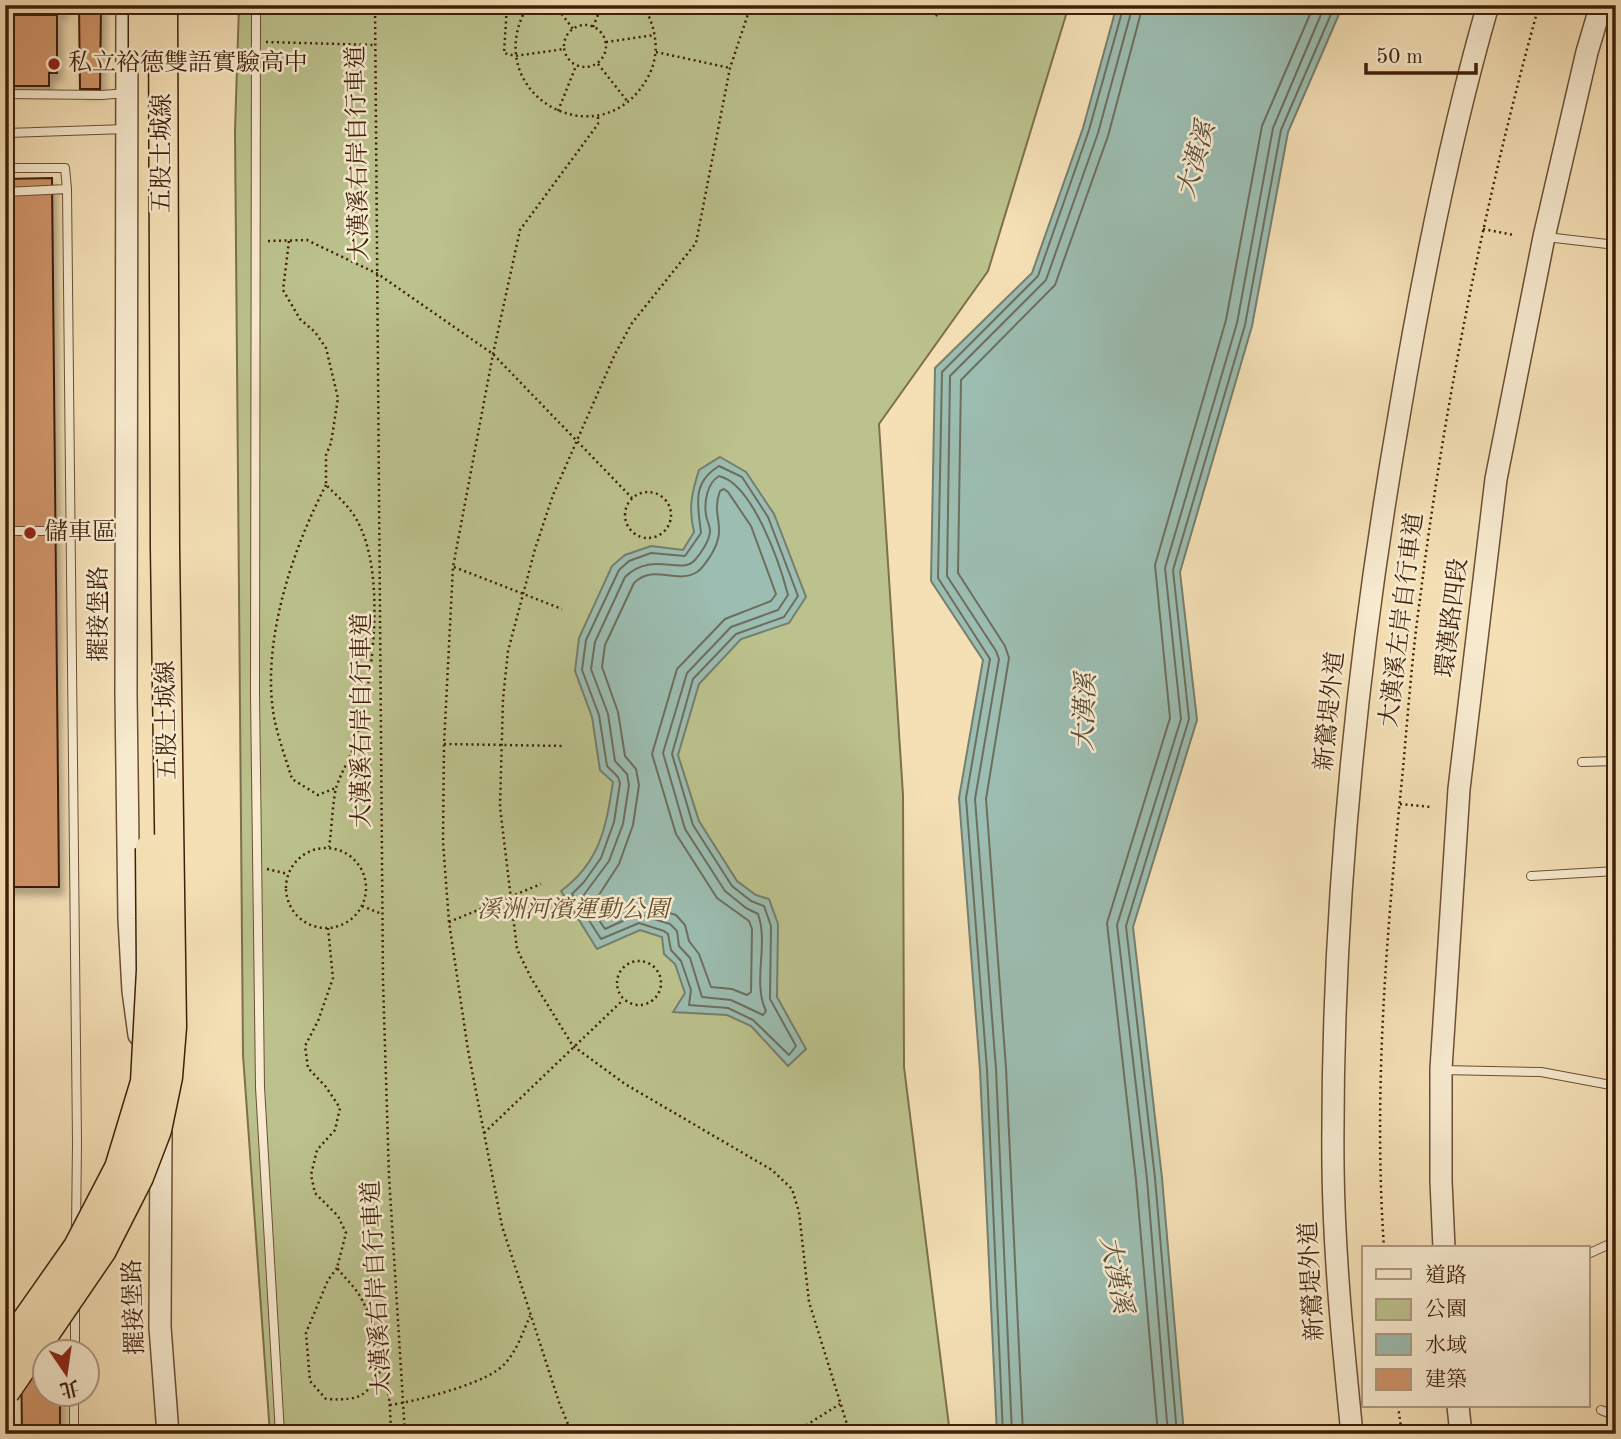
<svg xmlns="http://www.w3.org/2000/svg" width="1621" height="1439" font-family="'Old Standard TT','Noto Serif TC',serif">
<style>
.green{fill:#bcc28d;stroke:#7d704c;stroke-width:2}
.water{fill:#9cbdb1;stroke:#767e6e;stroke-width:2}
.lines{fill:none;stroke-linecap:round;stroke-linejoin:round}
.shore{stroke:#6d6e5e;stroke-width:2}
.building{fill:#d09569;stroke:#3e1f0a;stroke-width:2;filter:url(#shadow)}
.service-casing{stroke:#6c4f35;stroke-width:10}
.tertiary-casing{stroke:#6c4f35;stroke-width:24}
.path{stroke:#3e1f0a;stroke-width:2.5;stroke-dasharray:2 3.5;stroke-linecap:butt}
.service{stroke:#f8ebd0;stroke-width:8}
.tertiary{stroke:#f8ebd0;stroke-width:21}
.trunk-bridge-casing{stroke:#3e1f0a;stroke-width:31;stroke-linecap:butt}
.trunk-bridge{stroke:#f5e0b6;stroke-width:28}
.poi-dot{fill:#8f2418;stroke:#f8ebd0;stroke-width:2.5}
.labels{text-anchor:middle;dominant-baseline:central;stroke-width:5;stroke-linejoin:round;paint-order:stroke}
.poi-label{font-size:24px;fill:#3e1f0a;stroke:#f8ebd0;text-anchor:start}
.street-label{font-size:24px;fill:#3e1f0a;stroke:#f8ebd0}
.park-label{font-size:24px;font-style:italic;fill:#645031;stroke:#f8ebd0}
.water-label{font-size:26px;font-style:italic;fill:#5a4e3c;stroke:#f8ebd0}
</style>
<defs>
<filter id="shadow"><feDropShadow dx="4.5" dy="8" stdDeviation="3.5" flood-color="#0004"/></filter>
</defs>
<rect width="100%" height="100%" fill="#f5e0b6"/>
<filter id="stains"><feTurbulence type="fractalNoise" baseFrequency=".00286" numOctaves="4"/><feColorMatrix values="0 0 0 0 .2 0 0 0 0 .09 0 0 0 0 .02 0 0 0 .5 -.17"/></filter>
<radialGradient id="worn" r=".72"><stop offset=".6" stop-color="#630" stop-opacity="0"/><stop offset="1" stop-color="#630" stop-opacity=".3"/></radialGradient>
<path class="green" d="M239 5H1069L988 271 879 424 903 795 904 1067 950 1434H270L243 1055 235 131Z"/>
<path class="water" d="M1117 5H1343L1288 132 1252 326 1180 572 1197 720 1133 927 1162 1178 1184 1434H997L980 1070 959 798 983 660 931 581 935 368 1032 273 1083 128Z
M720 457 746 472 774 514 806 597 789 623 741 639 699 684 678 755 699 821 737 881 756 895 769 899 778 924 777 997 806 1049 788 1066 751 1026 727 1015 673 1012 685 993 675 964 664 954 662 937 640 930 597 949 561 891C600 862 606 828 613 782L600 770 592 717 575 671 579 638 612 566 625 555 651 546 683 550 694 532C688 508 692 492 699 470Z"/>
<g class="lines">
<path class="shore" d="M719 466 742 477 768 517 798 596 784 617 736 634 693 679 672 754 693 825 732 886 751 901 764 906 771 926 770 999 796 1046 789 1055 753 1020 728 1008 689 1005 691 990 681 961 671 950 668 934 664 931 639 923 601 939 572 894 584 882 601 858 614 822 620 783 618 777 607 766 599 715 582 670 586 640 619 570 629 561 651 553 685 556 701 533C698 505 691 483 719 466Z
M719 476C753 484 780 564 788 595L778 610 731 627 687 673 663 753 685 829 725 891 746 908 758 914C769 945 752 982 766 1011L763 1015 731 1000 702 997 690 958 679 946 677 931 670 924 638 914 605 929 583 896 609 861 623 824 629 785 627 774 615 761 608 714 591 669 595 642 625 577C652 550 681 576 695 560 701 553 710 540 710 531 710 526 707 521 706 515 704 502 707 483 719 476Z
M724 489 728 492 751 526 776 594 771 601 725 619 677 669 652 754 676 834 717 898 749 921 752 929 751 992 747 995 732 989 711 987 699 954 689 941 685 925 676 915 640 904 609 915 597 898 619 864 633 825 639 785 636 769 625 756 618 712 602 667 605 645 634 583C654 563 676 585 697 572 703 568 707 561 711 555 729 525 710 518 720 491Z
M1003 1434 987 1070 966 798 990 659 938 578 942 372 1038 276 1089 130 1124 5
M1012 1434 996 1069 975 799 999 659 996 651 947 576 950 376 1046 280 1098 133 1133 5
M1023 1434 1006 1068 986 799 1009 658 1005 646 958 573 961 380 1055 285 1108 136 1143 5
M1158 1434 1136 1180 1107 923 1170 718 1155 565 1226 320 1262 126 1314 5
M1168 1434 1147 1179 1117 925 1181 719 1165 568 1237 323 1273 128 1325 5
M1177 1434 1155 1178 1126 926 1189 719 1173 570 1245 325 1281 130 1335 5"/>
</g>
<path class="building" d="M8 5H63V11L10 13Z
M79 5H101L100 89H80Z
M5 15H57V73H49V86H5Z
M52 178 59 887H5V179Z
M21 1350H59V1352H46V1394H60V1434H22Z"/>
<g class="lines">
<defs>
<path id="service" d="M256 5 255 694 260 1087 280 1434
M5 94 102 95 126 93
M5 168H65L67 189 77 1143 76 1230
M7 168V133L126 129
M5 192 67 189
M1546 237 1616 245
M5 531H71
M1582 762 1616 761
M1531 876 1616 871
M1442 1070 1541 1072 1616 1086
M1588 1254 1616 1241
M75 1352V1305
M1601 1410 1616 1416
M74 1434V1394"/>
<path id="tertiary" d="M127 5 126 695 129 919 133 991 139 1035
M161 1134 160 1327 168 1434
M1444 1248 1441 1181V1069L1459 789 1496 479 1544 237 1587 52 1601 5
M1458 1406 1461 1434
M1352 1434C1343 1345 1334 1256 1333 1166 1331 915 1356 663 1399 416 1422 278 1449 140 1488 5"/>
</defs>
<use href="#service" class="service-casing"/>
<use href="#tertiary" class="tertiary-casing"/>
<path class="path" d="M375 5 383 981 389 1176 405 1434
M507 5 504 53 515 56 564 49
M528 5C476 94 601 163 648 77 661 53 656 27 643 5
M555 5 573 29
M751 5 730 68 696 243 632 323 615 354 553 495 535 549 508 651 503 699 500 807 517 949 531 978 573 1046 625 1084 772 1170 792 1189 799 1212 809 1302 850 1434
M910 5 939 16 944 5
M564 46a21 21 0 1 1 42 0a21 21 0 1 1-42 0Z
M593 27 602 5
M266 42 375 45
M606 42 655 35
M656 52 730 68
M598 64 628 102
M558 111 576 66
M1483 229 1514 235
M268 241 307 240 378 274 493 354 632 498
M289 241 283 290 300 319 315 332 326 348 338 398 331 443 326 455V485C336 495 347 504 355 517 389 572 372 690 353 749 348 762 340 775 336 788 332 807 332 828 329 847
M326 485C292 550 261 643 274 717 278 738 286 759 292 779L318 795 336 788
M625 515a23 23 0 1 1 46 0a23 23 0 1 1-46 0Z
M454 567 562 609
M444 744 564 746
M1400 804 1431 807
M286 888a40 40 0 1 1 80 0a40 40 0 1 1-80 0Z
M267 869 288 874
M362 906 382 914
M449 922 541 884
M328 928 333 978 318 1021 305 1046 308 1068 326 1087 340 1108 335 1130 317 1150 311 1175 315 1193 338 1216 346 1233 337 1268C345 1278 355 1287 361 1298 384 1340 390 1387 391 1434
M617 983a22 22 0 1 1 44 0a22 22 0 1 1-44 0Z
M484 1133 623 1000
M1384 1248C1373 1089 1387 928 1403 769 1408 713 1412 656 1420 599 1445 399 1485 200 1539 5
M337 1268 328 1280 306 1333 310 1381 326 1399C363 1401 367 1396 384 1364
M390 1405C417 1401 474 1386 496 1371 514 1360 522 1334 530 1316
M1398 1406 1402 1434
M572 1434 559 1402 502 1226 468 1050 449 922 443 842 444 744 453 567 493 354 520 230 598 124V115
M792 1434 840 1404"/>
<use href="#service" class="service"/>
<use href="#tertiary" class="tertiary"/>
<defs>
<path id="trunk-bridge" d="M143 5V58
M5 1351 78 1247 119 1168 145 1082 151 970 150 848
M5 1392 102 1250 139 1177 157 1130 168 1077 172 1027 165 548 163 5"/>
</defs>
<use href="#trunk-bridge" class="trunk-bridge-casing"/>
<use href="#trunk-bridge" class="trunk-bridge"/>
</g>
<g class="poi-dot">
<circle cx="54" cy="64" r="7"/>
<circle cx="30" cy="533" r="7"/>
</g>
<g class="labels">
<g class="poi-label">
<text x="68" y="64">私立裕德雙語實驗高中</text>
<text x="44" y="533">儲車區</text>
</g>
<g class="street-label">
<text transform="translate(163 153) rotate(-90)">五股土城線</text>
<text transform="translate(359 153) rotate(-91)">大漢溪右岸自行車道</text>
<text transform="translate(100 614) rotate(-90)">擺接堡路</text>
<text transform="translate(1453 618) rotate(-83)">環漢路四段</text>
<text transform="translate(1403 620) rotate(-83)">大漢溪左岸自行車道</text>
<text transform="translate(1331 711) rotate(-84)">新鶯堤外道</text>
<text transform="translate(168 720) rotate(-91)">五股土城線</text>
<text transform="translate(363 720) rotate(-90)">大漢溪右岸自行車道</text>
<text transform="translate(1313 1281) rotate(-93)">新鶯堤外道</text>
<text transform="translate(378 1288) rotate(-93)">大漢溪右岸自行車道</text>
<text transform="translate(135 1307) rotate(-92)">擺接堡路</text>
</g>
<g class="park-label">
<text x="573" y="911">溪洲河濱運動公園</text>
</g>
<g class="water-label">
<text transform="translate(1197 160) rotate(-74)">大漢溪</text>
<text transform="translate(1086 712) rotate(-88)">大漢溪</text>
<text transform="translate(1115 1275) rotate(79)">大漢溪</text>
</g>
</g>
<rect width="1621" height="1439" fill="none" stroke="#f5e0b6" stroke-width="28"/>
<rect x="7" y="7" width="1607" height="1425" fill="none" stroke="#3e1f0a" stroke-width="3.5"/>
<rect x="14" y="14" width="1593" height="1411" fill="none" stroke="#3e1f0a" stroke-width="2"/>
<rect x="1362" y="1246" width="228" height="161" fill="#f8ebd0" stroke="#ae9981" stroke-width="2"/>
<rect x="1376" y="1269" width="35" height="10" fill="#f8ebd0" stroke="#ae9981" stroke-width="2"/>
<text x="1425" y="1282" font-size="21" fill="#3e1f0a">道路</text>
<rect x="1376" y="1299" width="35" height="21" fill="#bcc28d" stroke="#ae9981" stroke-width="2"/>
<text x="1425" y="1316" font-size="21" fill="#3e1f0a">公園</text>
<rect x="1376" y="1334" width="35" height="21" fill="#9cbdb1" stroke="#ae9981" stroke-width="2"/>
<text x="1425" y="1352" font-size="21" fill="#3e1f0a">水域</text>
<rect x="1376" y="1369" width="35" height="21" fill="#d09569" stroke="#ae9981" stroke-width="2"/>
<text x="1425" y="1386" font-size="21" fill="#3e1f0a">建築</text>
<g transform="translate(66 1373) rotate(167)"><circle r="33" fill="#f8ebd0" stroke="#ae9981" stroke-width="2"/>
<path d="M0-5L12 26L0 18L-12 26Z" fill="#8f2418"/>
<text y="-10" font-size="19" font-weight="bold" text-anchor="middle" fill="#3e1f0a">北</text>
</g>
<path d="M1366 63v10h110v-10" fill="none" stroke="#3e1f0a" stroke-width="3.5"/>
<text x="1376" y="63" font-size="21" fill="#3e1f0a" stroke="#f8ebd0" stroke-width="5" paint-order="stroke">50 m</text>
<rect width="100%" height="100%" filter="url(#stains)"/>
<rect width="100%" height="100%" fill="url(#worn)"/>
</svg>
